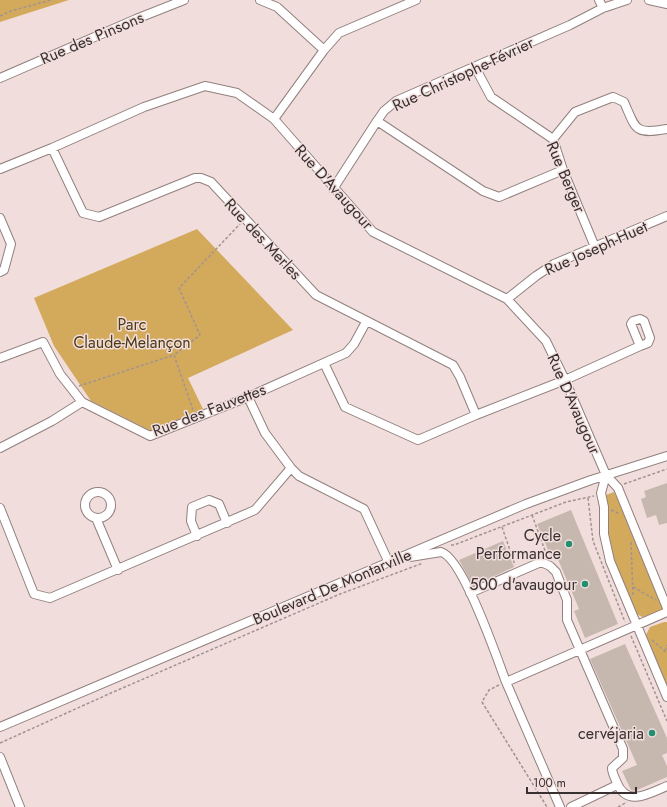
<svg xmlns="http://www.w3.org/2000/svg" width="667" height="807" font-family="Jost,sans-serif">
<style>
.green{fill:#d3aa5b}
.building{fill:#c7b8af}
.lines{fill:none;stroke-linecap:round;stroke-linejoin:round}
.minor-casing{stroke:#91807e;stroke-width:10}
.path{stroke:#a19391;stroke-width:1.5;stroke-dasharray:3 2;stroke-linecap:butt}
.minor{stroke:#fff;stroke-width:8}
.poi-dot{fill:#209071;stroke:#f1dedc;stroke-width:1.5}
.labels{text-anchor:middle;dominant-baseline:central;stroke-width:3;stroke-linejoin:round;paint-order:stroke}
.street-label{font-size:16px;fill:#383130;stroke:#f1dedc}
.park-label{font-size:16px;fill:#4d3a14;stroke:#f1dedc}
.poi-label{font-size:16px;fill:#383130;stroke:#f1dedc;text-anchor:end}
</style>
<rect width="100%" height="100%" fill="#f1dedc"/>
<path class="green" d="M0 0H69L0 22Z
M197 229 293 330 188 378 203 409 151 431 91 401 54 346 34 298Z
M614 492 628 521 663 607 661 611 644 618 635 613 615 564 608 531 606 495Z
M664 622H667V686L646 635 650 627Z"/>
<path class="building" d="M667 483V523L659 525 656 515 647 518 641 499 646 497 644 491Z
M571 510 618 624 585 638 574 611 579 609 557 557 552 559 537 524Z
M503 541 514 567 473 586 459 560Z
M625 644 667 738V753L662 755 667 766V777L635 791 631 790 622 771 637 765 590 659Z"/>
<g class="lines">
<defs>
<path id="minor" d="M260 0 277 7 324 50
M599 0 603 8
M649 0 667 4
M475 67 491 97 553 139 563 170 595 247
M0 78 136 19 184 0
M274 119 324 50 339 33 416 0
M377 121 483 191 499 197 563 170
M553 139 575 112 613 97 624 102C636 129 634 135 667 129
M52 148 83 213 99 217 195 178H201L211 182 316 295 453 365 460 377 476 415
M0 169 52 148 144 107 205 86 237 93 274 119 373 232 507 299 546 341 565 380 606 475 618 488 667 608
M333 189 377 121 384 111 396 101 570 25 603 8 627 0
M0 218 11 244 4 270 0 272
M507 299 536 276 554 264 667 216
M0 358 43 342 60 374 82 402 150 436 248 397 346 353 354 344 366 322
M324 363 345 407 418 440 476 415 565 380 640 346 648 343 650 338 644 321 640 319 633 321 631 324 640 346
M248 397 265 433 291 468 299 476 364 509 389 563
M0 448 52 421 82 402
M606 475 601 493 604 507V534L610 561 667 697
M85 505a13 13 0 1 1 26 0a13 13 0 1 1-26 0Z
M0 508 34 594 50 598 255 510 291 468
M96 518 118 570
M197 536 191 521 192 507 209 500 219 504 227 523
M410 557 441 552C463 558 497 658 506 682
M470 593 541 562 550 566 556 572 567 600V620L623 749V758L612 768C612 773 615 778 617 783 627 807 648 794 667 786
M0 727 526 504 591 480 667 456
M0 757 20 807
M560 807 506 682 667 612
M571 807 617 785"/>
</defs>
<use href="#minor" class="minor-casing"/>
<path class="path" d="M0 16 11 11 51 0
M79 386 174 355
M193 410 174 355 200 335 179 288 240 224
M624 484 667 469
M588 498 593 541 625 622
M611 510 620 514
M532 515 547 556
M502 527 515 565
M631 542 633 596
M451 545H454L566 502 594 496
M633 587 656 600
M631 636 667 721
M652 640 667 653
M665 651 667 645
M499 685 489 690 482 702 547 807
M0 743 111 693 340 594 423 563
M618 807 627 802"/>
<use href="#minor" class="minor"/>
</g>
<g class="poi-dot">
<circle cx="569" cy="544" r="4"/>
<circle cx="585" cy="584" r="4"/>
<circle cx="652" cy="733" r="4"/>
</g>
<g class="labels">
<g class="street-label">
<text transform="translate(92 38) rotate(-23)">Rue des Pinsons</text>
<text transform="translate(463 74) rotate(-25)">Rue Christophe-Février</text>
<text transform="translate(566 177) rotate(67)">Rue Berger</text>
<text transform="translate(334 187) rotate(48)">Rue D'Avaugour</text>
<text transform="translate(263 239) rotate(47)">Rue des Merles</text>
<text transform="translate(596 248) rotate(-24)">Rue Joseph-Huet</text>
<text transform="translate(574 404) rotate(66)">Rue D'Avaugour</text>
<text transform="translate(209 410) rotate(-21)">Rue des Fauvettes</text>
<text transform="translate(332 587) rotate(-23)">Boulevard De Montarville</text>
</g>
<g class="park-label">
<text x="132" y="324">Parc<tspan x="132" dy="18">Claude-Melançon</tspan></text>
</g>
<g class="poi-label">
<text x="561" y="535">Cycle<tspan x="561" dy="18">Performance</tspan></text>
<text x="577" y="584">500 d'avaugour</text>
<text x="644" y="733">cervéjaria</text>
</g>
</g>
<path d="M527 787v6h109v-6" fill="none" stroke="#383130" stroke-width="2"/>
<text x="533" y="787" font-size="12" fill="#383130" stroke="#f1dedc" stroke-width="3" paint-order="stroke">100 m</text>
</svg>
